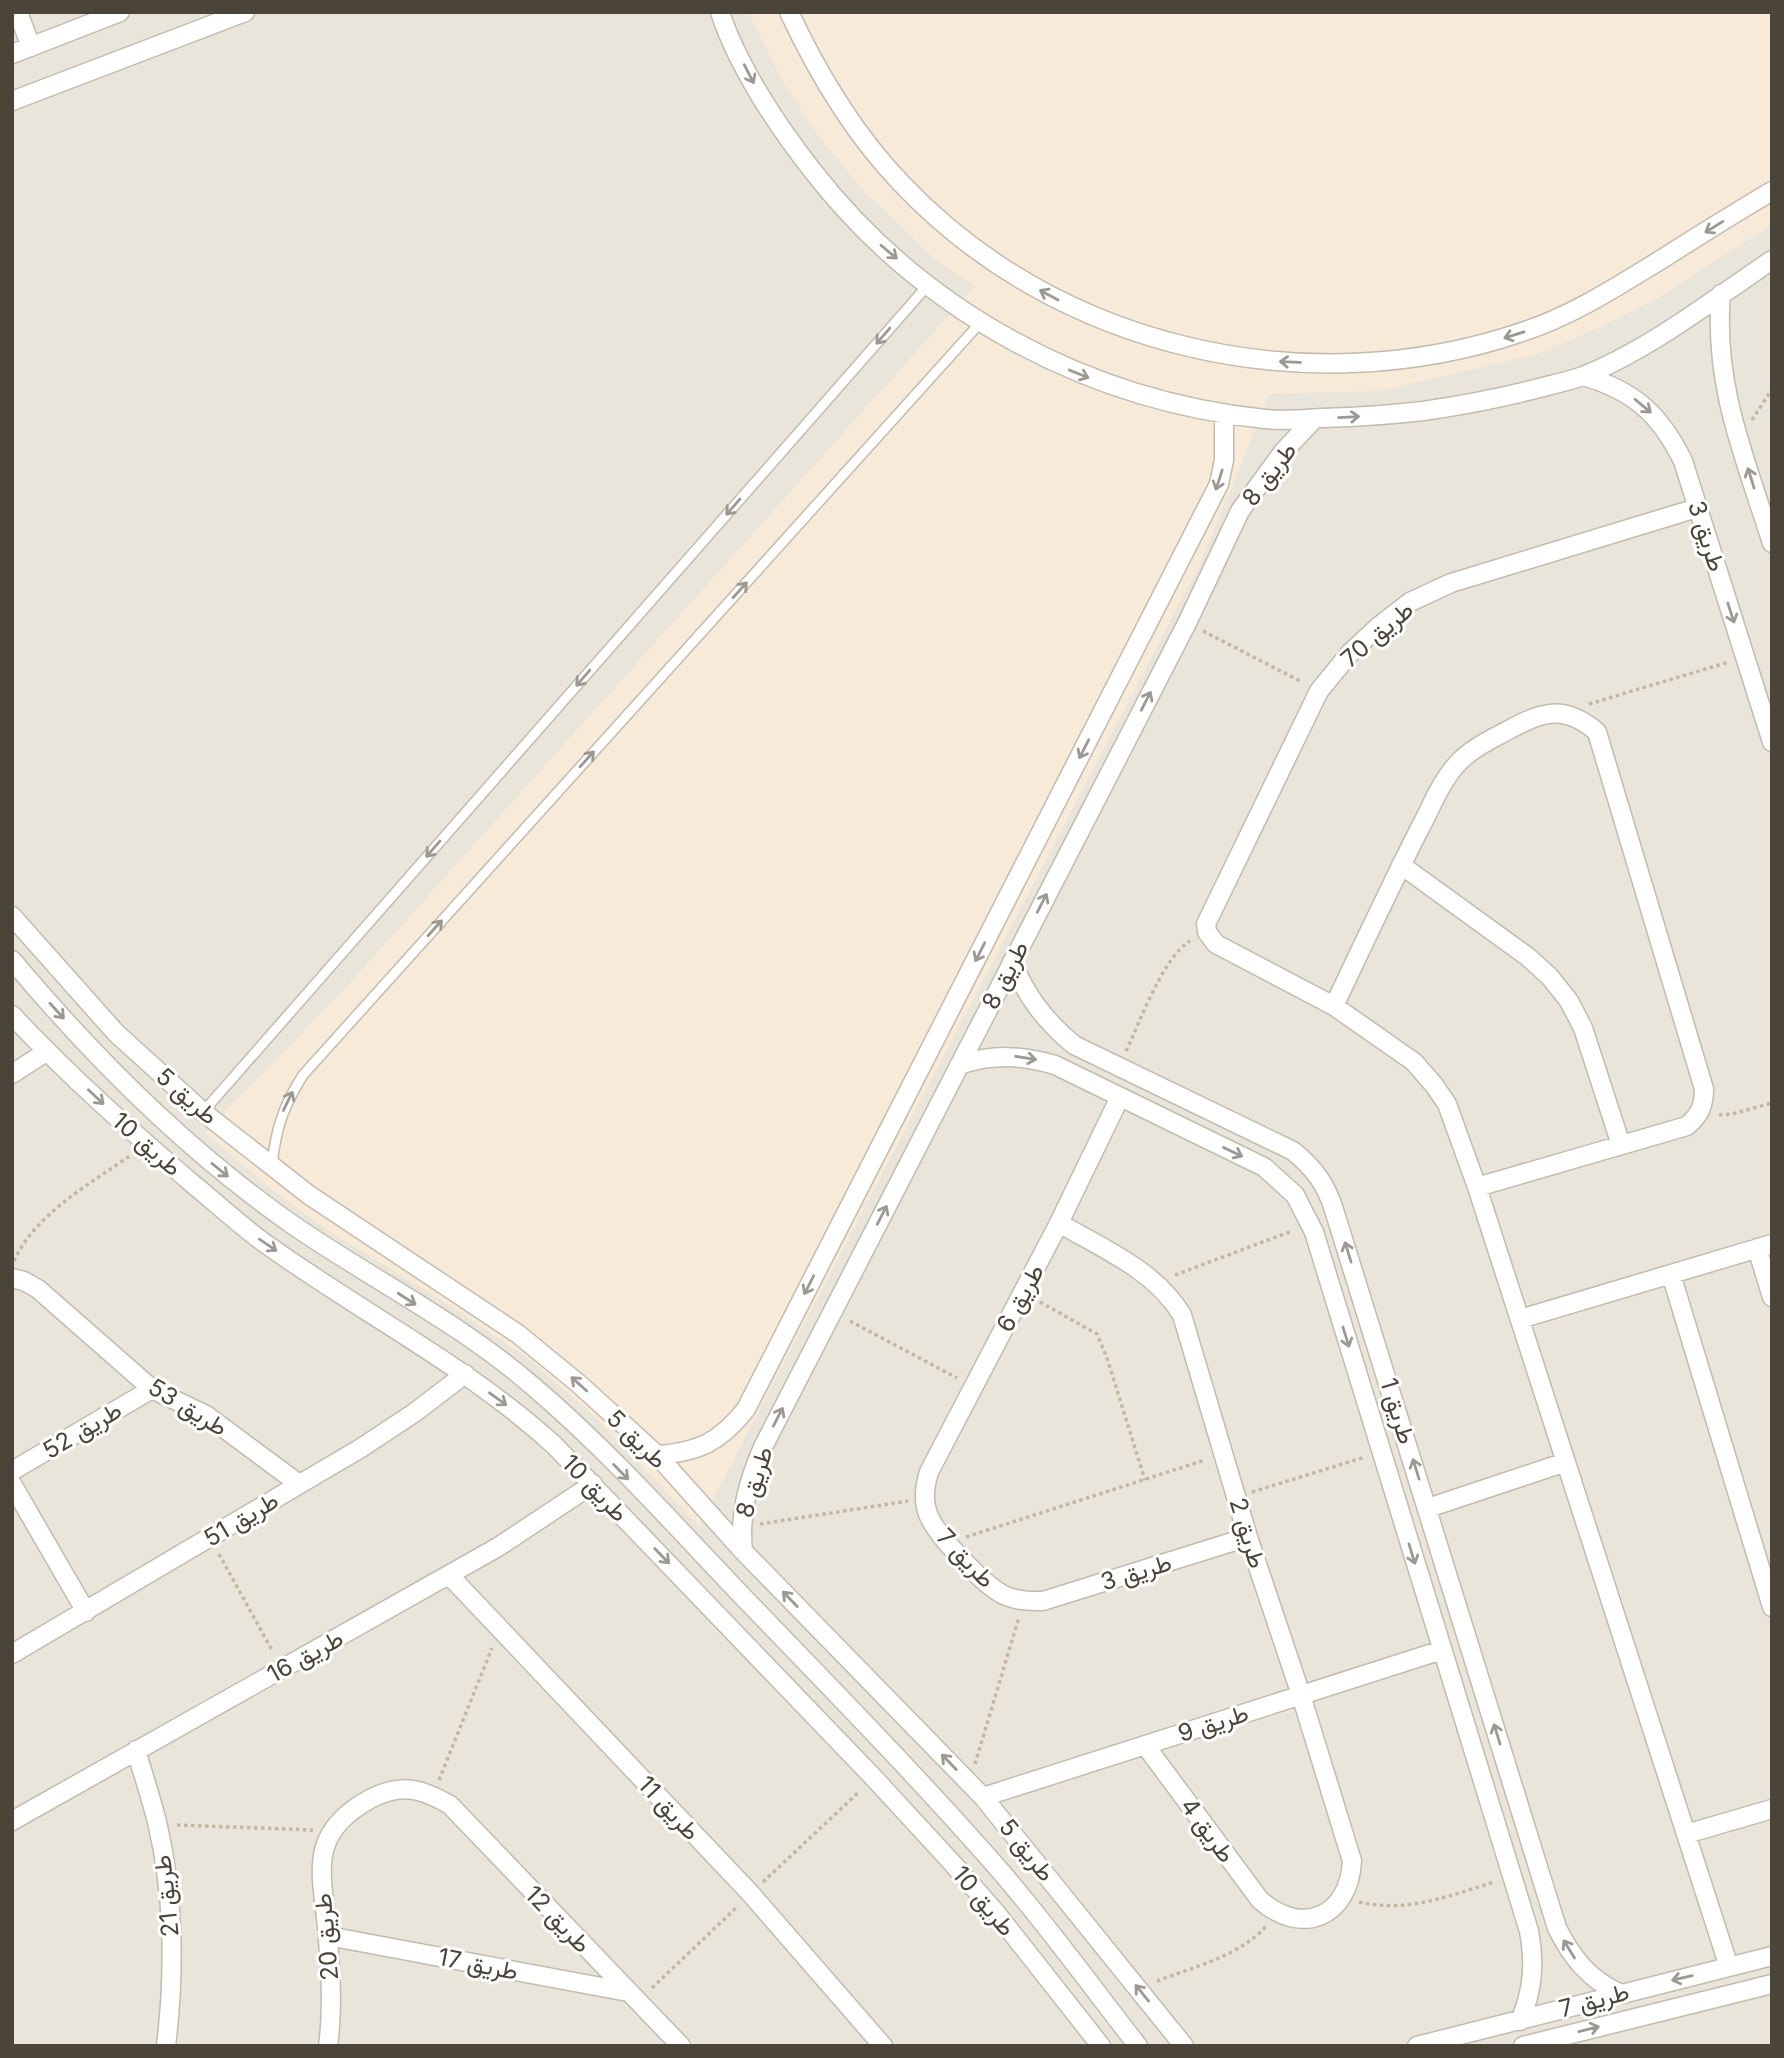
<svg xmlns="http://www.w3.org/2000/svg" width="1784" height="2058" font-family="Inter,Vazirmatn,sans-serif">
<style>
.residential{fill:#eae5da}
.commercial{fill:#f7ead8}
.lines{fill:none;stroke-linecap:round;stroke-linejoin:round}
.lane-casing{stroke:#c2bbae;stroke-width:12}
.street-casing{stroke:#c2bbae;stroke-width:21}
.path{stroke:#c4b79f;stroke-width:3.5;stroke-dasharray:3.5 3.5;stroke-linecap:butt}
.lane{stroke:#fff;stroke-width:9}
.street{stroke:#fff;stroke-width:18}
.oneway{stroke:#9c9892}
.labels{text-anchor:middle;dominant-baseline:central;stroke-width:6;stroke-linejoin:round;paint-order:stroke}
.street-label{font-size:24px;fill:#4b4439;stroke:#fff}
</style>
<rect width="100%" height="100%" fill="#f6f3ec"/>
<path class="residential" d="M12 12H1772V2046H12Z"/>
<path class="commercial" d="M748 12H1772V225L1656 299 1598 328 1538 354 1380 391 1270 394 1199 566 699 1526 592 1414 530 1360 457 1310 321 1226 268 1186 205 1133 350 983 975 286 938 262 863 190 819 137 781 79Z"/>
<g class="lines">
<defs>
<path id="lane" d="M203 1112 928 285
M272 1165C276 1128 283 1107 303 1075L980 323"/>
<path id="street" d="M18 12 31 47
M720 12C737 65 778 127 812 170 922 312 1088 401 1265 419 1283 421 1303 419 1322 418 1356 417 1389 415 1423 411 1465 405 1506 397 1547 386 1559 383 1572 380 1583 376 1649 350 1714 299 1772 260
M789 12C818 74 853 133 901 183 1057 349 1308 405 1522 332 1572 316 1618 286 1662 259 1698 236 1735 213 1772 191
M12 54 120 12
M12 101 245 12
M1721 294C1713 385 1745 458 1772 543
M1583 376C1633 390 1660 414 1683 461L1772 742
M1697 508 1451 583 1410 602 1379 626 1350 653 1319 691 1206 924 1207 932 1216 944 1334 1006 1414 1062 1434 1085 1447 1104 1477 1187 1729 1967
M1401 865 1528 957 1550 977 1569 1001 1583 1028 1621 1145
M12 916 116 1033 203 1112 309 1195 518 1334 579 1384 657 1455 743 1551 983 1797 1184 2046
M12 960C95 1059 187 1151 293 1225 373 1280 462 1324 535 1388 611 1453 678 1529 747 1601 831 1688 916 1775 996 1866 1046 1923 1091 1986 1138 2046
M1012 962C1027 997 1045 1021 1074 1045L1293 1151C1314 1168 1326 1184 1334 1210L1557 1928C1572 1958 1589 1979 1619 1993
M1334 1006C1362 947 1390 887 1420 828 1432 806 1442 778 1461 760 1472 749 1487 741 1501 734 1538 714 1561 701 1597 732L1704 1089C1704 1105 1700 1115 1687 1126L1477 1187
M12 1015C69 1076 131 1131 194 1185 216 1203 237 1222 259 1239 356 1310 465 1364 554 1445L874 1778 954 1865 997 1914 1101 2046
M959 1065C993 1054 1021 1055 1055 1065L1264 1167 1295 1195 1314 1232 1529 1931C1535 1964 1533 1990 1520 2021
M12 1074 46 1052
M1120 1097 1059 1223 929 1472C925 1485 923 1501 928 1514 935 1534 986 1588 1006 1596 1018 1601 1030 1601 1043 1601L1248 1537
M1059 1223C1103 1249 1155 1270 1182 1315L1248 1537 1301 1695 1352 1861C1349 1917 1302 1937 1260 1900L1145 1745
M1757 1248 1772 1297
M1671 1274 1772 1607
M12 1278 24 1281 38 1289 152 1389 206 1415 299 1484
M1520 1319 1772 1244
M657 1455C699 1452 720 1442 746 1409L1219 484 1224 460V413
M12 1471 152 1389
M12 1484 86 1612
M1428 1508 1566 1462
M743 1551C739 1513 748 1482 763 1447L1187 623 1240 511 1283 452 1314 419
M449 1575 751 1894 883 2046
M12 1654 361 1448 414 1413 465 1374
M136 1750C143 1774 151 1798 157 1822 174 1893 175 1973 166 2046
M983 1797 1442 1650
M12 1821 498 1547 593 1484
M1686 1834 1772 1809
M328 1936 628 1992
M328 2046C333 2011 331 1974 328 1939 324 1877 303 1836 370 1799 401 1783 421 1788 450 1805L681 2046
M1417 2046 1772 1956
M1523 2046 1772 1984"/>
</defs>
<use href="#lane" class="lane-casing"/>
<use href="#street" class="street-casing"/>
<path class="path" d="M1752 420 1772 389
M1203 631 1302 682
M1589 704 1729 662
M1126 1051C1140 1022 1163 957 1190 941
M1719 1115 1732 1114 1772 1103
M14 1261C35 1214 90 1184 131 1155
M1175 1275 1292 1231
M1040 1302 1097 1334 1107 1358 1145 1480
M850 1321 957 1378
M1252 1492 1365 1457
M760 1524 908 1501
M966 1537 1205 1460
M219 1554 273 1652
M975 1764 1019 1617
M439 1780 492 1648
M177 1825 313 1830
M763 1882 860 1791
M1359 1902C1407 1913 1449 1896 1494 1882
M1157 1981C1193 1967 1241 1956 1267 1925
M652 1988 737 1907"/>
<use href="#lane" class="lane"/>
<use href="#street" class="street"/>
</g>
<defs><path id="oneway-shaft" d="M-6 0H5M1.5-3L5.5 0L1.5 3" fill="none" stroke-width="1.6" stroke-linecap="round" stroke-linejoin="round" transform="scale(1.75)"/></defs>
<g class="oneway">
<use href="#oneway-shaft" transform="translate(749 74) rotate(63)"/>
<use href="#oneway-shaft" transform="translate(1714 227) rotate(148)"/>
<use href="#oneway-shaft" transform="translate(889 252) rotate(40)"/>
<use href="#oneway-shaft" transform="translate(1049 295) rotate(-152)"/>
<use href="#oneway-shaft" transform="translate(1514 335) rotate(163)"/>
<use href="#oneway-shaft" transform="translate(883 336) rotate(131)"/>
<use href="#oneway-shaft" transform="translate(1290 362) rotate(-178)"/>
<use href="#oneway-shaft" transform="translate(1079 374) rotate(22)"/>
<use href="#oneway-shaft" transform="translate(1643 406) rotate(40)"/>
<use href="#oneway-shaft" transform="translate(1349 417) rotate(-3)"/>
<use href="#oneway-shaft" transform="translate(1751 478) rotate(-107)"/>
<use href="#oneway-shaft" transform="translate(1219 480) rotate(108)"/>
<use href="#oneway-shaft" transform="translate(733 507) rotate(131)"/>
<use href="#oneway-shaft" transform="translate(740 590) rotate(-48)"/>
<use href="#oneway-shaft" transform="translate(1731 613) rotate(72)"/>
<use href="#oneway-shaft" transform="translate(583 678) rotate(131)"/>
<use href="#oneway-shaft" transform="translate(1146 701) rotate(-63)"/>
<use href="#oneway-shaft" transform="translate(1084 749) rotate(117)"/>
<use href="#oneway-shaft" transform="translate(587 759) rotate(-48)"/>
<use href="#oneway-shaft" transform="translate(433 849) rotate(131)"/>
<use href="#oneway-shaft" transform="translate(1042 903) rotate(-63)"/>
<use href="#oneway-shaft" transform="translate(435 928) rotate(-48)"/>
<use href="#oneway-shaft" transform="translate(980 952) rotate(117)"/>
<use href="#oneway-shaft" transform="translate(57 1011) rotate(48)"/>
<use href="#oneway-shaft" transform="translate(1026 1058) rotate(9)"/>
<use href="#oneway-shaft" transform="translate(96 1097) rotate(43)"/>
<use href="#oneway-shaft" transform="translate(288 1101) rotate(-64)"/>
<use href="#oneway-shaft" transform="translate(1233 1152) rotate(26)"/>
<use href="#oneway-shaft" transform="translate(220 1170) rotate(39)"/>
<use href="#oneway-shaft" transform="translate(882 1215) rotate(-63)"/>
<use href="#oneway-shaft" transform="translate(268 1245) rotate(34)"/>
<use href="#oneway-shaft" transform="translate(1348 1252) rotate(-107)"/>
<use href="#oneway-shaft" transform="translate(809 1285) rotate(117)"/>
<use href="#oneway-shaft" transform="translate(407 1299) rotate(33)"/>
<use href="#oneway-shaft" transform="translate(1346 1337) rotate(73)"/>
<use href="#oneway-shaft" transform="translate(579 1384) rotate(-138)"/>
<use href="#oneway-shaft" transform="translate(498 1399) rotate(36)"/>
<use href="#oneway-shaft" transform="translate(778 1417) rotate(-63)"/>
<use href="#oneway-shaft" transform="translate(1416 1469) rotate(-107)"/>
<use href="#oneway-shaft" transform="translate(621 1472) rotate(45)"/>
<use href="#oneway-shaft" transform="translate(1412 1554) rotate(73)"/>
<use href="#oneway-shaft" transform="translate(662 1556) rotate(46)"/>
<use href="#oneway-shaft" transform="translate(790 1599) rotate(-134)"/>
<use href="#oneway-shaft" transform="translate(1497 1734) rotate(-107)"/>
<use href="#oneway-shaft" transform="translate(949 1762) rotate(-134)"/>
<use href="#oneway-shaft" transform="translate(1569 1949) rotate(-122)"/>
<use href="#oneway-shaft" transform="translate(1682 1978) rotate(167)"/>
<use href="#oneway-shaft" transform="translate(1142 1993) rotate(-129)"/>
<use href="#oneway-shaft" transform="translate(1589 2029) rotate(-14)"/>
</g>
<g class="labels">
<g class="street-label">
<text transform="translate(1269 474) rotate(-53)">طريق 8</text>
<text transform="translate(1707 536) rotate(72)">طريق 3</text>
<text transform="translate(1377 634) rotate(-41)">طريق 70</text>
<text transform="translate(1005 975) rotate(-63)">طريق 8</text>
<text transform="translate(187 1096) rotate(41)">طريق 5</text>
<text transform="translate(147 1144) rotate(41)">طريق 10</text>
<text transform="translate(1020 1298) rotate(-62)">طريق 6</text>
<text transform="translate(188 1407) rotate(31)">طريق 53</text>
<text transform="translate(1398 1411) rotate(73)">طريق 1</text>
<text transform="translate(82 1430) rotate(-31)">طريق 52</text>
<text transform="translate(637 1439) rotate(44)">طريق 5</text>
<text transform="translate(754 1482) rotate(-73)">طريق 8</text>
<text transform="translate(595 1488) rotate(46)">طريق 10</text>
<text transform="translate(241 1519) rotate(-31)">طريق 51</text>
<text transform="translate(1248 1533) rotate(73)">طريق 2</text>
<text transform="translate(966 1558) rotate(46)">طريق 7</text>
<text transform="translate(1136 1572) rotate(-17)">طريق 3</text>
<text transform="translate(305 1656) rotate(-29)">طريق 16</text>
<text transform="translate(1213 1723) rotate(-18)">طريق 9</text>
<text transform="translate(669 1808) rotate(47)">طريق 11</text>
<text transform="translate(1208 1830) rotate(54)">طريق 4</text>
<text transform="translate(1027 1850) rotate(51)">طريق 5</text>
<text transform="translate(166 1896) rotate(-96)">طريق 21</text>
<text transform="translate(984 1901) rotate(50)">طريق 10</text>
<text transform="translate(558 1919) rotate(46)">طريق 12</text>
<text transform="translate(326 1937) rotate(-95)">طريق 20</text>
<text transform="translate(478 1964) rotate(11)">طريق 17</text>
<text transform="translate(1594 2000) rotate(-15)">طريق 7</text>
</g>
</g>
<rect width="1784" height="2058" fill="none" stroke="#4b4439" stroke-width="28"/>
</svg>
